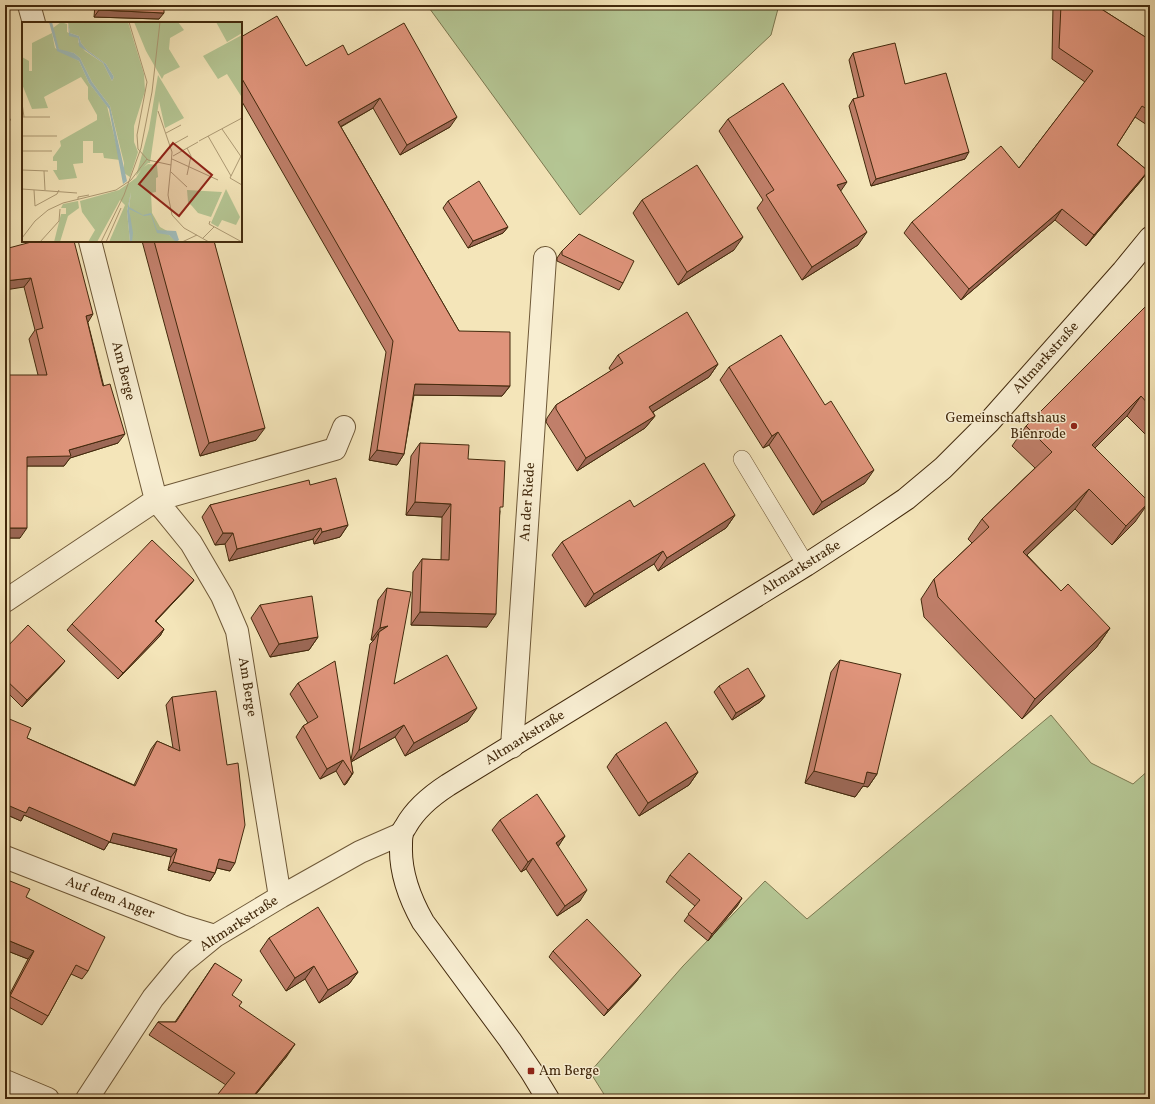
<svg xmlns="http://www.w3.org/2000/svg" width="1155" height="1104" font-family="Vollkorn,serif">
<style>
.green{fill:#b5c694;stroke:#7c7850}
.lines{fill:none;stroke-linecap:round;stroke-linejoin:round}
.lane-casing{stroke:#6e5837;stroke-width:18}
.street-casing{stroke:#6e5837;stroke-width:24}
.secondary-casing{stroke:#42290c;stroke-width:24}
.lane{stroke:#f8eed2;stroke-width:17}
.street{stroke:#f8eed2;stroke-width:22}
.secondary{stroke:#f8eed2;stroke-width:22}
.wall{fill:#c07f6a;stroke:#42290c}
.shaded-wall{fill:#9c6856;stroke:#42290c}
.building{fill:#df947b;stroke:#42290c}
.poi-dot{fill:#8f2418;stroke:#f8eed2;stroke-width:1.5}
.labels{text-anchor:middle;dominant-baseline:central;stroke-width:3;stroke-linejoin:round;paint-order:stroke}
.street-label{font-size:14px;fill:#42290c;stroke:#f8eed2}
.poi-label{font-size:14px;fill:#42290c;stroke:#f8eed2;text-anchor:end}
.inset-road{fill:none;stroke:#ad9a74;stroke-width:1}
.view{fill:#8f2418;fill-opacity:0.15;stroke:#8f2418;stroke-width:2}
.inset-edge{fill:none;stroke:#42290c;stroke-width:2}
</style>
<rect width="100%" height="100%" fill="#f4e5b9"/>
<filter id="stains"><feTurbulence type="fractalNoise" baseFrequency=".005" numOctaves="4"/><feColorMatrix values="0 0 0 0 .2 0 0 0 0 .09 0 0 0 0 .02 0 0 0 .5 -.17"/></filter>
<radialGradient id="worn" r=".72"><stop offset=".6" stop-color="#630" stop-opacity="0"/><stop offset="1" stop-color="#630" stop-opacity=".3"/></radialGradient>
<path class="green" d="M427 5H779L771 35 580 215Z
M1051 715 1091 763 1133 784 1150 769V1099H607L590 1072 683 966 765 881 807 919Z"/>
<g class="lines">
<defs>
<path id="lane" d="M742 459 806 565"/>
<path id="street" d="M29 5 34 23
M90 241 156 500 191 543 222 596 237 631 280 897
M5 601 156 500 335 449 344 427
M512 747 545 258
M5 857 182 926 215 936
M5 1081 48 1099
M87 1099 153 998 182 963 215 936 280 897 360 852 401 834"/>
<path id="secondary" d="M548 1099 531 1071 510 1040 423 922C410 899 400 874 401 846 401 843 401 837 402 834 402 831 405 828 406 826 416 808 431 796 448 785L806 565 866 526 906 499 943 468 989 422 1123 271 1150 238"/>
</defs>
<use href="#lane" class="lane-casing"/>
<use href="#street" class="street-casing"/>
<use href="#secondary" class="secondary-casing"/>
<use href="#lane" class="lane"/>
<use href="#street" class="street"/>
<use href="#secondary" class="secondary"/>
</g>
<path class="wall" d="M95 5H164L159 19 94 17Z
M1053 5H1095L1150 40V127L1135 117 1117 145 1148 171 1140 182 1086 246 1055 220 961 300 904 233 912 222 1019 168 1085 82 1052 59Z
M241 37 306 66 348 55 450 127 400 155 373 108 341 127 459 331 510 386 502 396 414 395 404 454 397 465 369 460 386 352 241 100Z
M853 53 905 84 965 159 871 186 849 106 853 99 858 98 849 60Z
M728 119 858 245 802 280 757 208 763 200 719 131Z
M642 200 734 250 678 285 633 213Z
M448 201 508 227 503 233 468 248 443 208Z
M142 241H214L256 440 200 456Z
M5 249 88 323 118 443 70 458 64 466H27L20 538H5L38 375 29 339 35 330 24 287Z
M562 251 623 283 619 290 557 261V258Z
M1150 302V439L1127 416 1095 448 1135 522 1112 545 1075 509 1027 555 1061 591 1110 628 1096 648 1022 719 924 617 921 599 934 579 972 543 968 539 982 519 1035 468 1012 446 1026 426Z
M618 355 718 364 709 377 653 412 655 416 645 428 577 471 546 422 547 418 556 405 611 371 609 368Z
M729 367 865 483 813 515 769 445 763 448 720 380Z
M420 443 468 459 500 511 487 627 411 625 413 572 422 559 441 560 442 517 406 515 411 456Z
M310 485 348 525 340 537 314 544 313 539 229 561 225 544 215 545 202 517 210 505Z
M634 507 735 515 726 528 658 571 654 564 585 607 552 555 562 542Z
M194 580 189 586 156 621 164 629 160 636 118 679 67 630 72 624Z
M387 588 394 684 468 721 405 756 395 737 351 762 353 773 346 784 344 785 336 771 320 779 296 737 303 726 308 723 290 694 298 683 351 760 370 644 374 640H371L378 600Z
M260 605 318 637 309 650 270 657 251 618Z
M5 649 60 667 22 707 5 690Z
M840 660 877 774 868 787 863 786 855 797 805 783 831 672Z
M719 686 765 696 760 702 732 720 714 692Z
M172 697 230 871 217 868 215 873 210 881 168 870 171 857 109 842 104 850 24 815 21 821 5 814V721L7 718 27 738 134 785 151 749 157 741 173 748 166 705Z
M616 754 698 772 689 785 639 816 607 767Z
M500 820 565 836 558 846 580 901 557 916 526 869 521 872 492 830Z
M670 875 738 905 708 941 684 921 695 906 666 882Z
M5 879 26 897 88 971 82 979 71 974 48 1016 42 1025 5 1005V1003L28 959 5 950Z
M269 938 358 972 349 984 319 1003 305 979 286 991 260 951Z
M553 951 641 975 636 982 604 1016 549 957Z
M215 963 232 995 239 1006 287 1056 252 1099H214L226 1085 149 1035 158 1022H175Z"/>
<path class="shaded-wall" d="M99 10 164 13 159 19 94 17Z
M380 98 373 108 331 132 338 122Z
M457 117 450 127 400 155 407 145Z
M10 120 6 127H5V121Z
M969 152 965 159 871 186 876 179Z
M1148 171 1140 182 1086 246 1094 235Z
M847 182 838 195 837 185Z
M1062 209 1055 220 961 300 969 289Z
M508 227 503 233 468 248 473 241Z
M867 232 858 245 802 280 812 267Z
M743 237 734 250 678 285 687 272Z
M31 278 24 287 5 290V281Z
M93 314 87 324 86 316Z
M718 364 709 377 640 420 649 407Z
M415 384 510 386 502 396 408 395Z
M1141 396 1127 416 1078 465 1092 445Z
M655 416 645 428 577 471 586 458Z
M265 428 256 440 200 456 209 443Z
M778 432 769 445 763 448 772 436Z
M125 434 118 443 70 458 64 466H20L27 457 69 450Z
M377 450 404 454 397 465 369 460Z
M874 470 865 483 813 515 822 502Z
M1089 489 1075 509 1009 572 1023 552Z
M415 502 451 504 442 517 406 515Z
M1149 502 1135 522 1112 545 1126 526Z
M735 515 726 528 658 571 667 558Z
M348 525 340 537 314 544 322 532Z
M5 528H27L20 538H5Z
M321 528 313 539 229 561 237 549Z
M223 533H233L225 544 215 545Z
M663 551 654 564 585 607 594 594Z
M194 580 189 586 150 627 155 621Z
M420 612 496 614 487 627 411 625Z
M388 626 379 632 374 640H371L380 628Z
M1110 628 1096 648 1022 719 1035 699Z
M164 629 160 636 118 679 123 673Z
M318 637 309 650 270 657 279 644Z
M65 661 60 667 22 707 27 700Z
M765 696 760 702 732 720 736 713Z
M477 708 468 721 405 756 414 743Z
M404 725 395 737 351 762 359 750Z
M343 760 336 771 320 779 327 769Z
M814 771 867 772 877 774 868 787 863 786 855 797 805 783Z
M698 772 689 785 639 816 648 803Z
M353 773 346 784 344 785 352 774Z
M5 804 29 807 113 833 177 849 171 857 109 842 104 850 24 815 21 821 5 814Z
M565 836 558 847 556 843Z
M533 858 526 869 521 872 528 862Z
M219 859 235 863 230 871 213 867Z
M173 862 215 873 210 881 168 870Z
M587 890 580 901 557 916 565 906Z
M742 898 738 905 708 941 712 934Z
M5 939 34 951 28 959 5 950Z
M314 966 305 979 286 991 295 978Z
M358 972 349 984 319 1003 328 990Z
M641 975 636 982 604 1016 608 1010Z
M295 1044 287 1056 252 1099H251Z"/>
<path class="building" d="M99 5H164V13L99 10Z
M1061 5H1095L1150 40V111L1142 106 1117 145 1148 171 1094 235 1062 209 969 289 912 222 1001 146 1019 168 1093 71 1059 48Z
M277 16 306 66 343 45 348 55 404 23 457 117 407 145 380 98 338 122 459 331 510 332V386L415 384 404 454 377 450 393 341 241 77V37Z
M895 43 905 84 946 73 969 152 876 179 853 99 864 96 853 53Z
M783 83 847 182 837 185 867 232 812 267 766 195 774 190 728 119Z
M5 102 10 120 5 121Z
M697 165 743 237 687 272 642 200Z
M479 181 508 227 473 241 448 201Z
M579 234 634 261 623 283 562 255V251Z
M35 241H74L93 314 86 316 103 386 110 384 125 434 69 450 71 456 27 457V528H5V375H47L36 330 43 328 31 278 5 281V249Z
M154 241H214L265 428 209 443Z
M1150 302V406L1141 396 1092 445 1149 502 1126 526 1089 489 1023 552 1061 591 1068 584 1110 628 1035 699 938 597 934 579 989 527 982 519 1052 452 1026 426Z
M687 312 718 364 649 407 655 416 586 458 556 409V405L623 363 618 355Z
M781 335 825 405 831 401 874 470 822 502 778 432 772 436 729 367Z
M420 443 469 445 468 459 505 461 503 507H500L496 614 420 612 422 559 449 560 451 504 415 502Z
M704 463 735 515 667 558 663 551 594 594 562 542 630 500 634 507Z
M336 478 348 525 322 532 321 528 237 549 233 533H223L210 505 309 480 310 485Z
M152 540 194 580 155 621 164 629 123 673 72 624Z
M387 588 411 592 394 684 447 655 477 708 414 743 404 725 359 750 379 632 388 626 380 628Z
M312 596 318 637 279 644 260 605Z
M28 625 65 661 27 700 5 679V649Z
M840 660 901 674 877 774 867 772 864 784 814 771Z
M335 661 353 773 352 774 343 760 327 769 303 726 318 717 298 683Z
M748 668 765 696 736 713 719 686Z
M216 691 227 765 238 763 245 825 235 863 219 859 215 873 173 862 177 849 113 833 110 842 29 807 26 813 5 804V722L7 718 31 728 27 738 135 786 157 741 180 751 172 697Z
M666 722 698 772 648 803 616 754Z
M537 794 565 836 556 843 587 890 565 906 533 858 528 862 500 820Z
M689 853 742 898 712 934 688 914 700 900 670 875Z
M5 879 30 889 26 897 105 937 88 971 76 965 48 1016 10 996 34 951 5 939Z
M318 907 358 972 328 990 314 966 295 978 269 938Z
M587 919 641 975 608 1010 553 951Z
M215 963 242 980 232 995 242 1002 239 1006 295 1044 251 1099H214L235 1073 158 1022H176Z"/>
<g class="poi-dot">
<circle cx="1074" cy="426" r="4"/>
<rect x="527" y="1067" width="8" height="8" rx="2"/>
</g>
<g class="labels">
<g class="street-label">
<text transform="translate(1046 358) rotate(-48)">Altmarkstraße</text>
<text transform="translate(123 371) rotate(76)">Am Berge</text>
<text transform="translate(528 502) rotate(-86)">An der Riede</text>
<text transform="translate(801 568) rotate(-32)">Altmarkstraße</text>
<text transform="translate(247 687) rotate(81)">Am Berge</text>
<text transform="translate(525 738) rotate(-32)">Altmarkstraße</text>
<text transform="translate(110 898) rotate(21)">Auf dem Anger</text>
<text transform="translate(239 924) rotate(-33)">Altmarkstraße</text>
</g>
<g class="poi-label">
<text x="1066" y="418">Gemeinschaftshaus<tspan x="1066" dy="16">Bienrode</tspan></text>
<text x="539" y="1071" text-anchor="start">Am Berge</text>
</g>
</g>
<g transform="translate(22 22)">
<rect width="220" height="220" fill="#f4e5b9"/>
<path d="M39 0 45 2V10L56 16V20L63 29 81 41 90 59 92 55 84 42 65 28 59 21 57 14 48 11 46 0H106L122 52 123 69 112 104V120L116 130 108 155 102 151V141L88 84 70 60 58 36 52 31 39 29 35 25 31 6ZM112 0H156L162 8 148 16 147 27 158 45 142 53 140 57 124 29ZM194 0H220V11L205 20ZM30 11 33 26 57 39 67 61 85 84 98 138 82 136 81 131H71V119H61V141L51 142 55 156 37 158 31 148H35V139H31V135L39 124 38 119 75 98V93L66 77V65L59 55 22 75 26 86 10 87 0 62V35L7 39V49H10V21ZM220 13V74H219L205 52 196 57 181 34ZM136 53 162 96 143 106 137 79 128 141H126L122 145 126 142 135 143 136 155 134 156V170L129 171 130 191 138 205 147 210 146 212 155 220H110L107 187 109 170 105 189 108 220H87L103 183 98 178 75 220H66L73 208 60 190 58 179 97 168 114 156 119 148 114 154 127 107ZM204 167 218 195 214 203 200 198 196 205 189 201ZM165 168 200 170 189 195 176 191 170 184 166 180ZM56 179 57 186 46 194 38 220H32L39 192H44V186H39L41 182Z" fill="#b5c694"/>
<path d="M27 0H30L37 27 52 31 58 36 70 60 88 84 105 159 101 162 87 87 67 61 57 39 35 29ZM46 0 48 11 57 14 59 21 65 28 84 42 92 55 90 59 81 41 57 24 56 16 47 14ZM109 170 107 185 121 193 129 191 135 208 154 209 157 218 154 220 147 213 135 211 129 193 122 194 107 187 111 211 110 220H108L105 189Z" fill="#a0bcba"/>
<path class="inset-road" d="M107 0 125 60 115 113 116 127 126 138 149 143 146 173 150 193 162 206 187 220M0 81 2 95M136 89 150 130 149 143M0 95H28M200 107 220 136M144 111 159 103M0 114H35M186 114 209 154M177 119 220 96M148 124 166 114M165 126 169 134 165 153M0 129H30M151 134 176 120M219 134 208 156 220 163M150 137 196 158M0 148 26 149M22 149 23 168M149 150 165 165M0 167 55 171M12 168 13 184 35 172 37 168M56 177V175L67 173M188 199 187 202 220 220M0 216 13 199 26 188 41 181 94 168 109 158 125 137M181 216 192 205M18 220 37 199 38 187M79 220 102 173 119 126 130 70 138 0M84 220 99 186M160 220 175 213"/>
<path class="view" d="M151 121 190 153 157 194 117 162Z"/>
<rect width="220" height="220" class="inset-edge"/>
</g>
<rect width="1155" height="1104" fill="none" stroke="#f4e5b9" stroke-width="20"/>
<rect x="6" y="6" width="1143" height="1092" fill="none" stroke="#42290c" stroke-width="2"/>
<rect x="10" y="10" width="1135" height="1084" fill="none" stroke="#42290c"/>
<rect width="100%" height="100%" filter="url(#stains)"/>
<rect width="100%" height="100%" fill="url(#worn)"/>
</svg>
